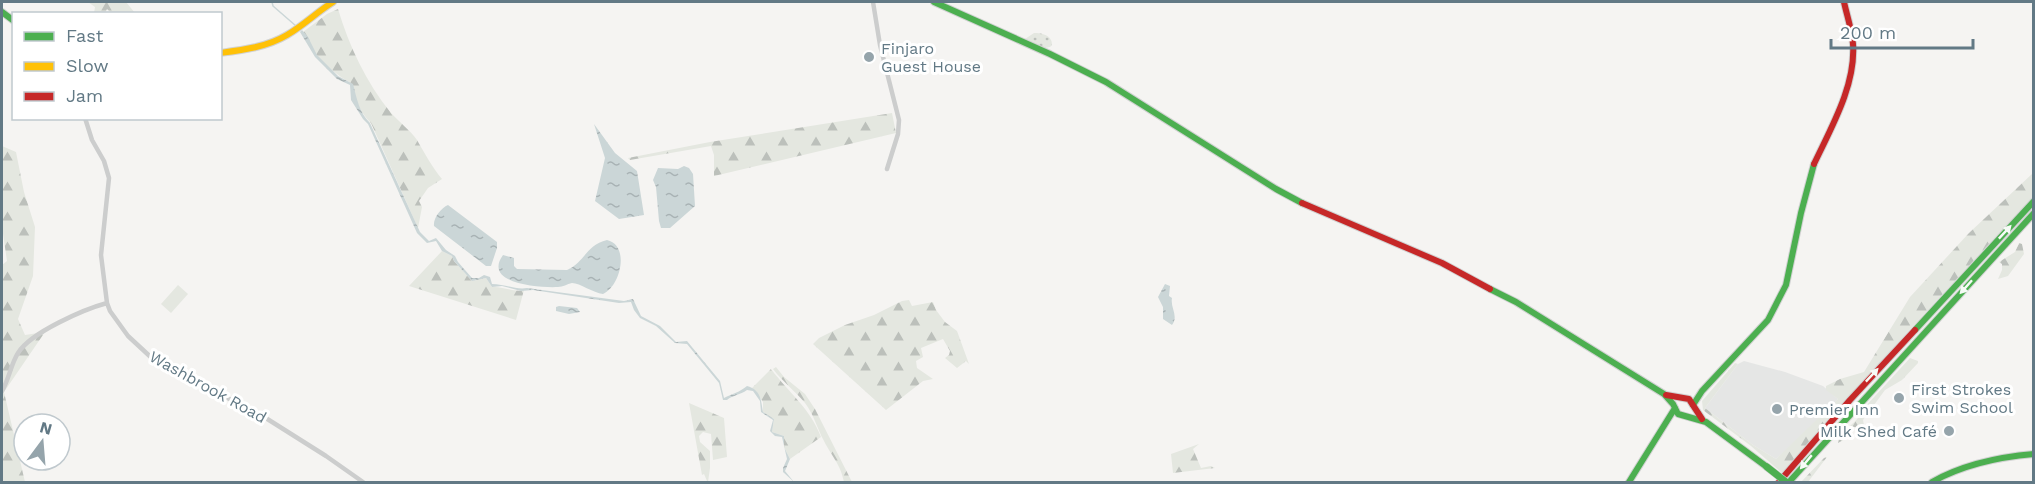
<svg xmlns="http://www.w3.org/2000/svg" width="2035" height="484" font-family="'Work Sans',sans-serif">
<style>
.built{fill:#e5e6e5}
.grass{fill:url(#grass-dots)}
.forest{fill:url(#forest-firs)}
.garden{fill:#e4e7e0}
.water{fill:url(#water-ripples)}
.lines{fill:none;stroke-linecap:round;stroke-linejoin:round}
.stream{stroke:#cbd6d7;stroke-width:1.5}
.fast-casing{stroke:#d1d2d2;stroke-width:8}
.slow-casing{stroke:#d1d2d2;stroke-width:8}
.jam-casing{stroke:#d1d2d2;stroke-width:8}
.street{stroke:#cccdcd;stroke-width:4.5}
.fast{stroke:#4caf50;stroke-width:6}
.slow{stroke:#ffc107;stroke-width:6}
.jam{stroke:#c62828;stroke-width:6}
.fast-bridge-casing{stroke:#d1d2d1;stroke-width:8;stroke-linecap:butt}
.fast-bridge{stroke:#4caf50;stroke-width:7}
.oneway{fill:#f6fbf6}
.poi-dot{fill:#95a4ab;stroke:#fff;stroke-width:2}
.labels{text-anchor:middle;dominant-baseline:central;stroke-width:6;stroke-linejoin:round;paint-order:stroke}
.poi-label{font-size:16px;fill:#627985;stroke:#fff;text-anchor:start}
.street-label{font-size:16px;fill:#627985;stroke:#fff}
</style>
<defs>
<pattern id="grass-dots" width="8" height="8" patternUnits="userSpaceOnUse" patternTransform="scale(1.5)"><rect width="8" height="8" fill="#e4e7e0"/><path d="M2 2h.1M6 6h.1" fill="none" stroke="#bcc0bb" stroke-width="1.8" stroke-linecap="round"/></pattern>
<pattern id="forest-firs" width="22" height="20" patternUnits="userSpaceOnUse" patternTransform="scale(1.5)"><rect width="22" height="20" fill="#e4e7e0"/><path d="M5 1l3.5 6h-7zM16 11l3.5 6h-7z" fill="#bcc0bb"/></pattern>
<pattern id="water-ripples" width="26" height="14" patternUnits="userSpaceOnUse" patternTransform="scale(1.5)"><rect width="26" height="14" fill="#cbd6d7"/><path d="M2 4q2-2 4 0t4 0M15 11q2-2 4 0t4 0" fill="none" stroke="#a8b2b4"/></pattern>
</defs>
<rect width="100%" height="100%" fill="#f5f4f2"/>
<path class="built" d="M1744 361 1785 372 1823 386 1838 399 1817 422 1776 459 1753 445 1705 408 1738 364Z"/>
<path class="grass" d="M1034 33C1042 33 1052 35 1052 45L1050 47 1045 48 1025 39Z"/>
<path class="forest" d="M88 2H126L135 13H111L107 9 105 13H94L95 7Z
M338 9C349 46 366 82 391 113 399 122 410 130 417 140 425 154 432 167 442 179L428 188 419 201 422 207 418 228 371 123C359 112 355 97 351 83 338 76 323 64 314 53 309 46 309 38 303 32L327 14Z
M892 113 896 133 714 176V155L711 146 630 160 628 158 710 142Z
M2 146 16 152 24 192 35 227 33 276 18 319 25 335 45 332 4 392 25 482H2V265L7 261 2 227Z
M2033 173V197L1911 328 1782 473 1751 446 1703 410 1702 401 1735 363 1738 364 1705 408 1753 445 1776 459 1838 399 1826 390V386L1840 379 1864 372 1910 297 1969 233Z
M2019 243 2022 244 2024 254 2008 276 1998 279 2002 270V264L1999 262 2015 252Z
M442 251 452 256 454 261 472 281 486 278 492 287C503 286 515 293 524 290L516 320 409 286Z
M909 300 912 306 933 302 936 310 945 322 957 331 969 364 966 361 957 368 945 358 949 355 950 351 943 339 921 348 923 357 916 361 917 368 933 379 923 381 886 410 813 344 819 338 845 325 874 315 902 301Z
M1910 358 1918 361V363L1902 380 1885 390 1863 420 1864 425 1860 428 1854 427 1845 439 1838 443C1841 429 1859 423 1863 409Z
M776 367 784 377 805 394 815 409 852 482H844C840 463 832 457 824 441 817 428 814 415 805 403 795 391 782 381 773 369Z
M771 369C789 393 810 408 821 437L790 459 784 447V436L772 432 774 419 763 412V402L752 388Z
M689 403 724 418 727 457 713 460 711 434 703 432 699 436 700 442 710 451V468L708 482H705L707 481 704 474 702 475Z
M1199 444 1193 449 1201 468 1211 466 1215 468 1173 473 1171 454Z
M1827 457 1808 482H1801L1824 458Z"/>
<path class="garden" d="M178 285 188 294 171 313 161 304Z"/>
<path class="water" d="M302 30 308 37 317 55 338 76 353 84C357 99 359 112 370 123L420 232 429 241 436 238 446 250 455 256 458 262 472 278H479L484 275 490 277 492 284C504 284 516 290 527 288L624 301 633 299 641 316 660 326 676 342 687 341 720 381 724 398C732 394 740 392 747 386 761 390 761 400 763 412L774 419 772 432 784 436V447L790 459 785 471 794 482 783 472V468L787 459 782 437 775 436 770 431 773 420 761 412 760 401 753 391 747 390C740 395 733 395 727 400H723L719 383 687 344 675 343 656 326 640 318 634 310 631 302 619 303 533 290 521 291 502 286 492 287 486 278 472 281 454 261 452 256 442 251 436 241 427 243 417 233 368 124 363 119 351 100 350 85 337 79 315 57 300 32Z
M594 124 615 153 637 171 644 215 619 219 595 201 605 158Z
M684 166 689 168 693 174 695 206 670 228H661L659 221 656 187 653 180 658 168 678 169Z
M448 205 497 242V248L491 266H486L434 226C433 218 441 208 448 205Z
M607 240C630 245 621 286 603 294 593 293 580 283 572 283 567 284 563 287 558 287 540 288 482 284 503 255L514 258V266L517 269 567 270C585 262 586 245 607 240Z
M1165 284 1170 286 1169 296 1172 298C1170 308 1179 316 1172 325L1163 319V307L1158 297Z
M559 306 577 308 580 312 569 314 556 311V307Z"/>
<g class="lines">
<path class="stream" d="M272 2 273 6 296 26"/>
<defs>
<path id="fast" d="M934 2 1050 54 1106 82 1276 189 1302 203
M2 12 14 21
M1490 289 1516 302 1664 394 1673 404 1678 414 1706 422 1767 467
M1915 330 2034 201
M1693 405 1702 391 1768 320 1786 285 1801 213 1814 164
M1629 482 1675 408
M1789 482 2034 213
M1932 482C1964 464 1998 457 2034 454"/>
<path id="slow" d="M220 53C243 50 267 47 287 35 304 25 317 12 333 2"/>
<path id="jam" d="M1814 164C1831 128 1856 85 1853 44 1852 30 1847 16 1844 2
M1302 203 1442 263 1490 289
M1666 395 1689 399 1702 419
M1779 482 1850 400 1915 330"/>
</defs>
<use href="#fast" class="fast-casing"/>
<use href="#slow" class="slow-casing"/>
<use href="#jam" class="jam-casing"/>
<path class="street" d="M873 2 880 45 899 120 898 134 887 169
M85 118 92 140 104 161 109 178 101 255 107 303 110 311 128 336 155 361 261 415 326 456 363 482
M2 391C9 379 11 364 18 353 31 332 85 309 107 303"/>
<use href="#fast" class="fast"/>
<use href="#slow" class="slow"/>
<use href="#jam" class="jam"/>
<defs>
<path id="fast-bridge" d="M1767 467 1786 482"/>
</defs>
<use href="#fast-bridge" class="fast-bridge-casing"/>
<use href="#fast-bridge" class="fast-bridge"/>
</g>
<defs><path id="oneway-solid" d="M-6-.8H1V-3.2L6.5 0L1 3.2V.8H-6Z" transform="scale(1.5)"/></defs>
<g class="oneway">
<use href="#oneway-solid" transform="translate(2005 232) rotate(-47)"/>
<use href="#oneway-solid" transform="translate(1966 287) rotate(132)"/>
<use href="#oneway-solid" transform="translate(1872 375) rotate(-47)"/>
<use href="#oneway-solid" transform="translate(1806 462) rotate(130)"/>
</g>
<g class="poi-dot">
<circle cx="869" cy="57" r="6"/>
<circle cx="1899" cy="398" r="6"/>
<circle cx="1777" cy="409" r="6"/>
<circle cx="1949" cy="431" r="6"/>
</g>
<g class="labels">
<g class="poi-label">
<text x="881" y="48">Finjaro<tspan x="881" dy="18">Guest House</tspan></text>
<text x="1911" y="389">First Strokes<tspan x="1911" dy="18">Swim School</tspan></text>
<text x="1789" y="409">Premier Inn</text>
<text x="1937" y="431" text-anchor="end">Milk Shed Café</text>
</g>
<g class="street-label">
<text transform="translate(208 387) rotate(29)">Washbrook Road</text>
</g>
</g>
<rect width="2035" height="484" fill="none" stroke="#627985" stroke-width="6"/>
<rect x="12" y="12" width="210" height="108" fill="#ffffff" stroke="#c0c9ce" stroke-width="1.5"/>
<rect x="24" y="32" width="30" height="9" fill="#4caf50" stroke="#c0c9ce" stroke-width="1.5"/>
<text x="66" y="42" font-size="18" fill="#627985">Fast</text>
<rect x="24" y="62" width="30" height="9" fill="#ffc107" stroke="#c0c9ce" stroke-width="1.5"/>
<text x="66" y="72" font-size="18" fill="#627985">Slow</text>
<rect x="24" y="92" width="30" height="9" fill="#c62828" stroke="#c0c9ce" stroke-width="1.5"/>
<text x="66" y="102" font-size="18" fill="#627985">Jam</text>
<g transform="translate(42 442) rotate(16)"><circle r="28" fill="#ffffff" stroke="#c0c9ce" stroke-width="1.5"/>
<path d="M0-4.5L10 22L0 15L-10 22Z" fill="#95a4ab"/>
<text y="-9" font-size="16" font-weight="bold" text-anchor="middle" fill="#627985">N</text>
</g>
<path d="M1831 39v9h142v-9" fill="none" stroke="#627985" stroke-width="3"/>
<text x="1840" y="39" font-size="18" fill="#627985" stroke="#ffffff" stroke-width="4.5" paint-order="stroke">200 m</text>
</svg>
